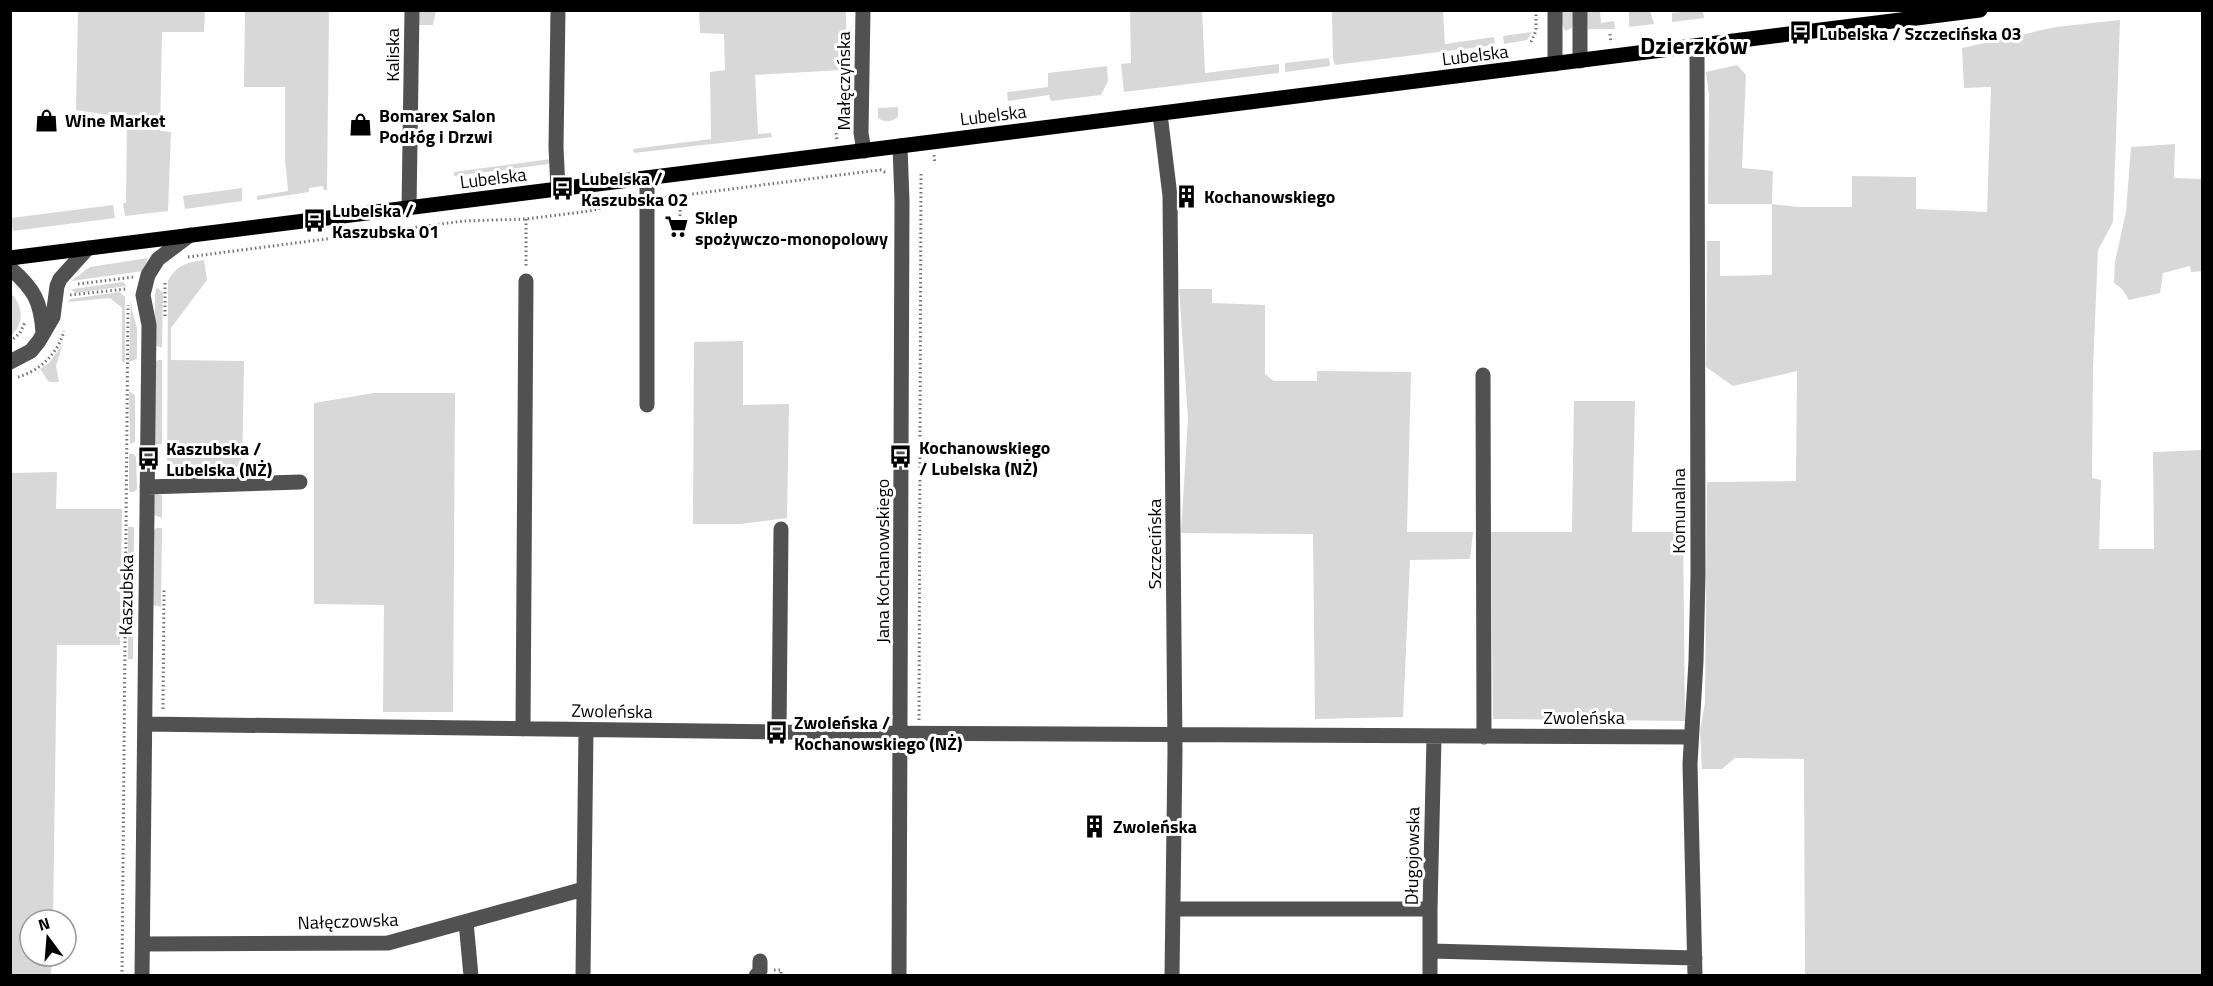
<svg xmlns="http://www.w3.org/2000/svg" width="2213" height="986" font-family="'Titillium Web',sans-serif">
<style>
.green{fill:#d8d8d8}
.lines{fill:none;stroke-linecap:round;stroke-linejoin:round}
.path{stroke:#737373;stroke-width:3;stroke-dasharray:1.5 3;stroke-linecap:butt}
.minor{stroke:#515151;stroke-width:15}
.major{stroke:#000;stroke-width:15}
.labels{text-anchor:middle;dominant-baseline:central;stroke-width:6;stroke-linejoin:round;paint-order:stroke}
.poi-label{font-size:18px;font-weight:bold;fill:#000;stroke:#fff;text-anchor:start}
.street-label{font-size:18px;fill:#000;stroke:#fff}
.district-label{font-size:24px;font-weight:bold;fill:#000;stroke:#fff}
</style>
<rect width="100%" height="100%" fill="#fff"/>
<path class="green" d="M78 11H205L204 32H162L160 131 171 132 168 211 125 216 123 203H126L127 118 76 110Z
M245 11H329L327 190H324L323 186 309 188V192L257 200V196L288 191 285 160V87H244Z
M419 11H436L433 25H419Z
M699 11H846V75L843 76V70L755 75 758 134 771 133 772 137 634 153 633 149 711 139 710 72 725 70 724 34 700 33Z
M1130 11H1202L1205 73 1279 64V73L1124 92 1121 64 1131 63Z
M1332 11H1443L1445 44 1494 37 1495 45 1335 65 1333 58Z
M1561 11H1573L1572 28 1565 31 1562 24Z
M1587 11H1600L1601 23 1614 21 1615 29H1588Z
M1629 11H1650L1654 24 1629 27Z
M1692 11H1703L1704 18 1672 22V13Z
M2120 20 2113 222 2098 250 2093 368 2092 478 2101 480 2099 549H2154L2153 452 2202 450V975H1805L1804 759 1735 758 1722 769H1702L1700 730 1705 703 1707 482 1796 481 1797 371 1733 386 1706 367 1707 241H1720V276L1772 275V204H1708L1709 95 1706 72 1737 65 1746 75 1742 168 1773 171 1772 204 1799 207H1852V176L1916 177V209L1987 212 1991 87 1964 88 1962 48 2056 27Z
M1532 32 1527 40 1504 44 1503 36Z
M1329 58 1330 66 1285 72V63Z
M1107 66 1108 81 1101 95 1051 101 1049 95 1008 101 1007 92 1048 87V73Z
M898 107V117C891 122 885 123 878 118V108Z
M2175 144 2174 178 2202 179V271L2191 272 2190 266 2163 273 2160 293 2129 300 2122 289 2114 283 2115 262 2126 212 2131 147Z
M551 159 549 164 454 176V172Z
M242 188V201L185 209 183 196Z
M113 205 115 218 13 231 11 218Z
M148 258 143 271 71 281 90 267Z
M204 260 207 280 171 328V360L244 361 242 476 225 480 167 482 168 281C176 265 188 262 204 260Z
M123 282 127 286 76 293 72 290H66Z
M158 288 163 293 162 348 155 345V294L156 289Z
M1179 289H1212V303L1265 305V374L1274 381H1317V371L1411 372 1407 532H1473L1470 559 1410 560 1403 717 1315 719 1313 534 1181 533 1188 419Z
M120 292 125 297V362H122V308L110 298 68 302 70 299Z
M11 293C24 307 24 323 11 336Z
M131 296 132 310 137 328V359L129 362Z
M743 341V405L789 404 787 518 740 524H693L694 342Z
M63 344 56 366 59 382H49L40 369 49 363Z
M158 360H162V444H154L155 362Z
M129 391 135 395V442L130 444Z
M374 393H455L453 712H383L384 605 314 604V403Z
M1574 401H1635L1632 532H1673L1683 529 1685 721 1493 719 1491 532H1572Z
M129 454H134L136 457 137 489 134 492H129Z
M57 472 56 509H122L120 645H57L53 920H30V956H52L51 975H11V473Z
M155 494 162 495V518L154 515Z
M128 527H134L133 659H128Z
M157 528H162L161 607 152 605 154 530Z"/>
<g class="lines">
<path class="path" d="M1610 34 1611 43
M1531 42 1536 31V10
M836 133 837 140
M934 155 935 164
M661 198 871 171 881 170 886 173
M680 216 681 195
M526 219V266
M188 257 464 221 526 219 590 211 611 205 633 201
M78 284 134 277
M70 295 126 289
M165 316V283
M10 342 20 333 25 322
M18 377C40 371 58 353 64 331
M163 709 164 589
M919 720 921 173
M774 970H781V976
M122 976 128 305"/>
<path class="minor" d="M558 10 556 147 558 189
M863 10 861 133 864 151
M1555 10V64
M1580 10V61
M1160 114 1170 196 1175 751 1172 976
M409 208 412 10
M10 268C34 289 41 301 43 333
M10 362 31 351 39 341 53 317 57 286 60 279 88 248
M1483 375 1484 737
M647 405V178
M147 487 300 482
M145 724C660 732 1176 737 1691 737
M523 729 526 281
M779 732 781 529
M1173 909H1430
M466 922 471 976
M143 944 388 943 584 889
M1430 951 1695 958
M142 976 149 325 143 295 148 275 158 259 190 235
M583 976 586 730
M756 976 760 971V961
M899 976 902 201 900 146
M1430 976V909L1434 738
M1695 976 1690 764 1696 661 1698 575 1697 46"/>
<path class="major" d="M10 258 1980 10"/>
</g>
<defs>
<symbol id="bus-bare" viewBox="-9 -9 18 18"><path d="M-5-6H5V4H4V6H2V4H-2V6H-4V4H-5ZM-3.5-4V0h7V-4ZM-3.5 1.2v1.5H-2V1.2ZM2 1.2v1.5H3.5V1.2Z" fill="#000" stroke="#fff" stroke-width="2.5" paint-order="stroke"/></symbol>
<symbol id="shop-bare" viewBox="-9 -9 18 18"><path d="M-5-2.5h2.3a2.7 3.5 0 0 1 5.4 0H5L5.5 6h-11ZM-1.5-2.5h3a1.5 2.3 0 0 0-3 0Z" fill="#000" stroke="#fff" stroke-width="2.5" paint-order="stroke"/></symbol>
<symbol id="building-bare" viewBox="-9 -9 18 18"><path d="M-4-6H4V6H1V3H-1V6H-4ZM-2.5-4.3h1.7v1.8h-1.7ZM.8-4.3h1.7v1.8H.8ZM-2.5-1h1.7V.8h-1.7ZM.8-1h1.7V.8H.8Z" fill="#000" stroke="#fff" stroke-width="2.5" paint-order="stroke"/></symbol>
<symbol id="supermarket-bare" viewBox="-9 -9 18 18"><path d="M-6-5.5h2.5l.6 2H6L4.5 2H-2.5L-4.4-4H-6ZM-1.5 3.2a1.3 1.3 0 1 0 .1 0ZM3 3.2a1.3 1.3 0 1 0 .1 0Z" fill="#000" stroke="#fff" stroke-width="2.5" paint-order="stroke"/></symbol>
</defs>
<g fill-rule="evenodd">
<use href="#bus-bare" x="1784" y="16" width="33" height="33"/>
<use href="#shop-bare" x="30" y="104" width="33" height="33"/>
<use href="#shop-bare" x="344" y="108" width="33" height="33"/>
<use href="#bus-bare" x="546" y="172" width="33" height="33"/>
<use href="#building-bare" x="1170" y="180" width="33" height="33"/>
<use href="#bus-bare" x="298" y="204" width="33" height="33"/>
<use href="#supermarket-bare" x="660" y="210" width="33" height="33"/>
<use href="#bus-bare" x="884" y="440" width="33" height="33"/>
<use href="#bus-bare" x="132" y="442" width="33" height="33"/>
<use href="#bus-bare" x="760" y="716" width="33" height="33"/>
<use href="#building-bare" x="1078" y="810" width="33" height="33"/>
</g>
<g class="labels">
<g class="poi-label">
<text x="1819" y="33">Lubelska / Szczecińska 03</text>
<text x="379" y="115">Bomarex Salon<tspan x="379" dy="21">Podłóg i Drzwi</tspan></text>
<text x="65" y="120">Wine Market</text>
<text x="581" y="178">Lubelska /<tspan x="581" dy="21">Kaszubska 02</tspan></text>
<text x="1204" y="196">Kochanowskiego</text>
<text x="332" y="210">Lubelska /<tspan x="332" dy="21">Kaszubska 01</tspan></text>
<text x="695" y="217">Sklep<tspan x="695" dy="21">spożywczo-monopolowy</tspan></text>
<text x="919" y="447">Kochanowskiego<tspan x="919" dy="21">/ Lubelska (NŻ)</tspan></text>
<text x="166" y="448">Kaszubska /<tspan x="166" dy="21">Lubelska (NŻ)</tspan></text>
<text x="794" y="722">Zwoleńska /<tspan x="794" dy="21">Kochanowskiego (NŻ)</tspan></text>
<text x="1113" y="826">Zwoleńska</text>
</g>
<g class="street-label">
<text transform="translate(392 55) rotate(-90)">Kaliska</text>
<text transform="translate(1475 55) rotate(-7)">Lubelska</text>
<text transform="translate(843 81) rotate(-90)">Małęczyńska</text>
<text transform="translate(993 115) rotate(-7)">Lubelska</text>
<text transform="translate(493 178) rotate(-7)">Lubelska</text>
<text transform="translate(1678 511) rotate(-90)">Komunalna</text>
<text transform="translate(1154 544) rotate(-90)">Szczecińska</text>
<text transform="translate(882 561) rotate(-90)">Jana Kochanowskiego</text>
<text transform="translate(126 595) rotate(-89)">Kaszubska</text>
<text transform="translate(612 711) rotate(1)">Zwoleńska</text>
<text x="1584" y="717">Zwoleńska</text>
<text transform="translate(1412 856) rotate(-89)">Długojowska</text>
<text transform="translate(348 921) rotate(-2)">Nałęczowska</text>
</g>
<g class="district-label">
<text x="1694" y="45">Dzierzków</text>
</g>
</g>
<rect width="2213" height="986" fill="none" stroke="#000000" stroke-width="24"/>
<g transform="translate(48 938) rotate(344)"><circle r="28" fill="#ffffff" stroke="#999999" stroke-width="1.5"/>
<path d="M0-4.5L10 22L0 15L-10 22Z" fill="#000000"/>
<text y="-9" font-size="16" font-weight="bold" text-anchor="middle" fill="#000000">N</text>
</g>
</svg>
